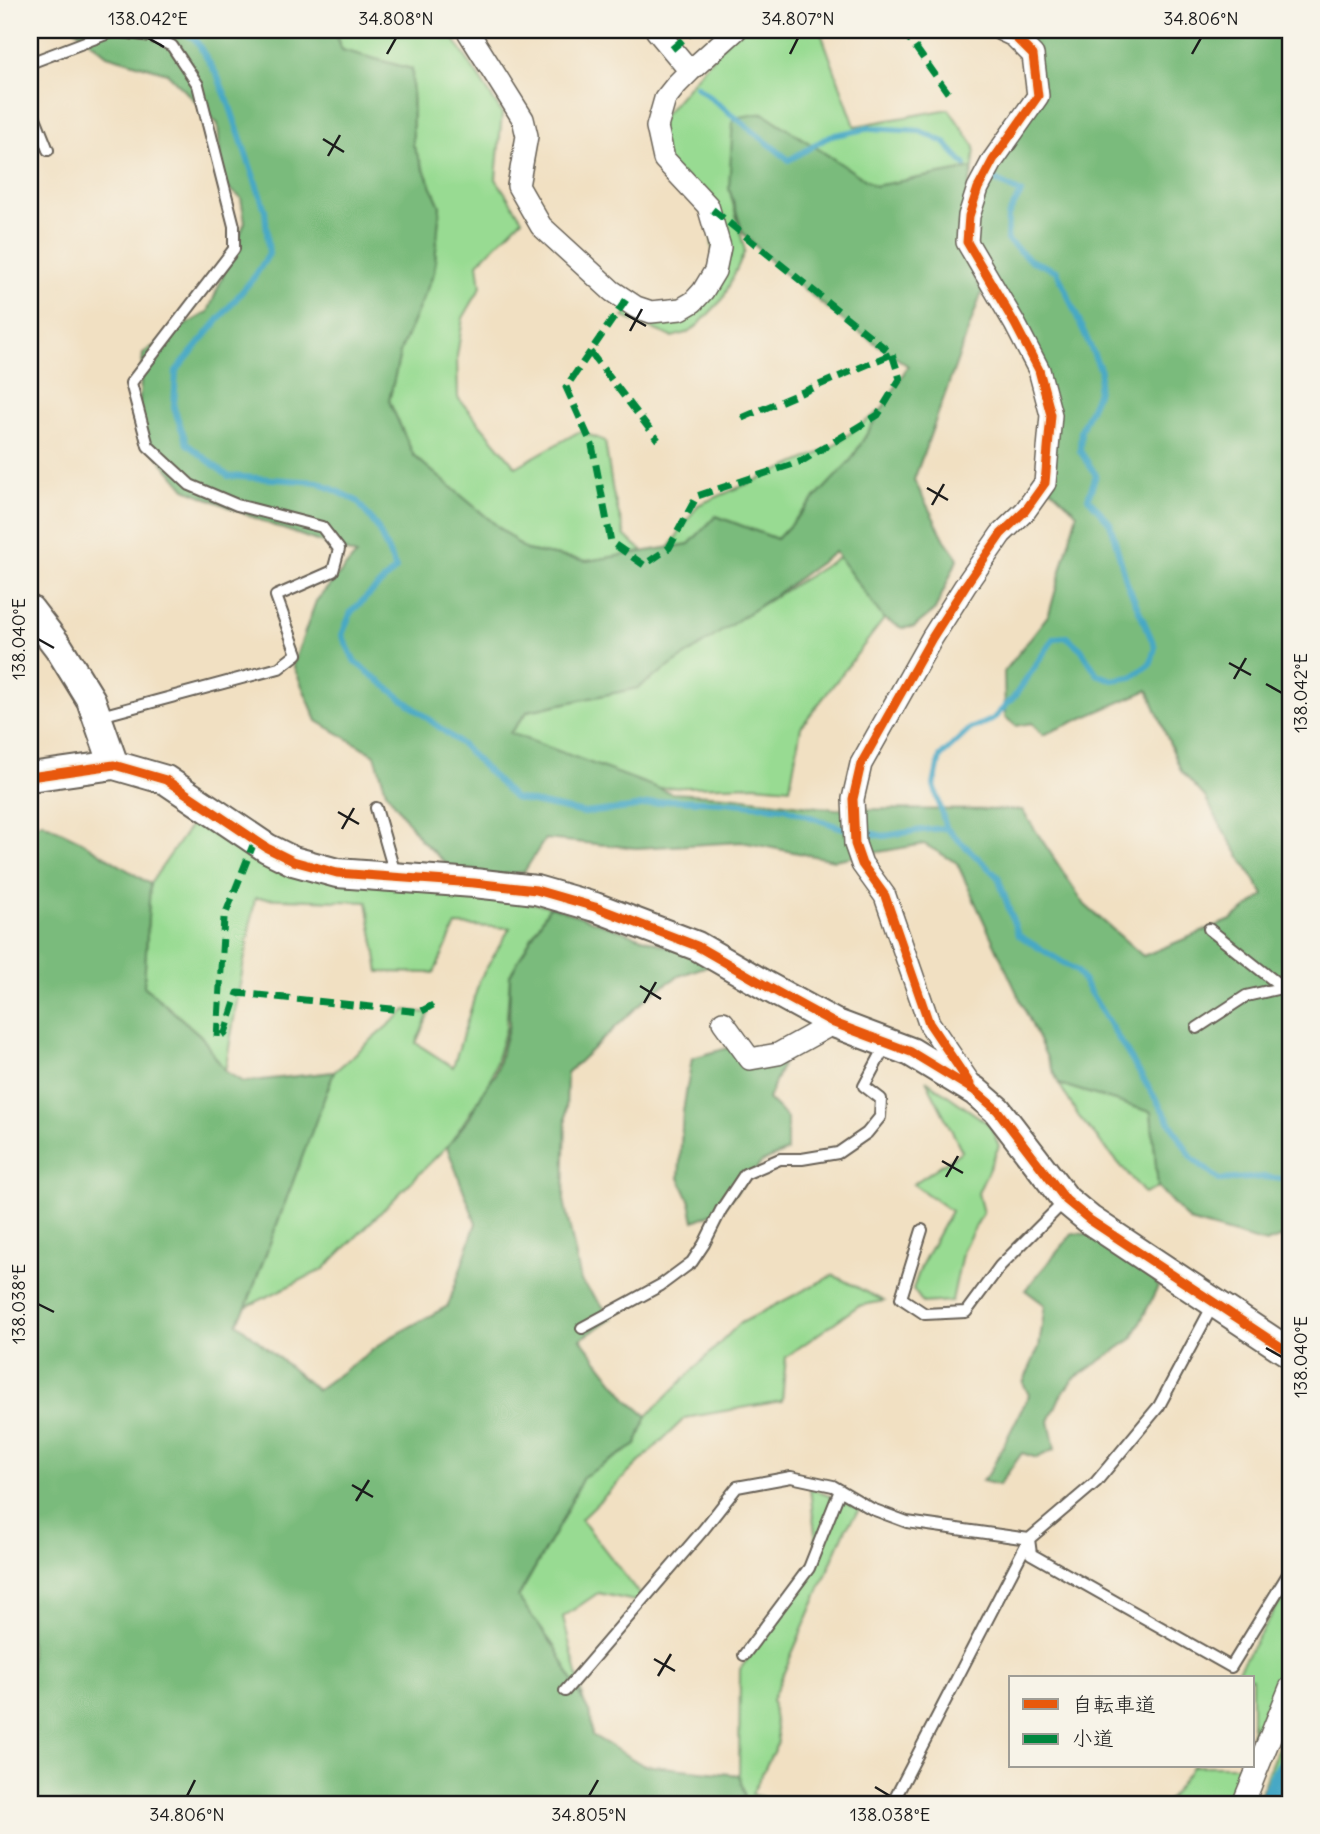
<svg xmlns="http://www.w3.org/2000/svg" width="1320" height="1834" font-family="Delius,'Klee One',sans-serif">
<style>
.green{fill:#98db92;stroke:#5a7c57;stroke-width:2}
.forest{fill:#7abb7c;stroke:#4b6c4c;stroke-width:2}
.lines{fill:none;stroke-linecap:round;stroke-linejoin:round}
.stream{stroke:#46a8c5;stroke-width:6}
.river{stroke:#46a8c5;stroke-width:38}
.lane-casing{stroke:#676156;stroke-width:14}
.street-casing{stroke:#676156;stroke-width:24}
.secondary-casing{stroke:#676156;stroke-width:32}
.lane{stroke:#fff;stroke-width:10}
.street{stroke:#fff;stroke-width:21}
.secondary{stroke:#fff;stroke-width:28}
.quiet{stroke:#00873e;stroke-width:7;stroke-dasharray:14 7;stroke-linecap:butt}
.cycleway-casing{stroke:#f7f3e8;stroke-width:13}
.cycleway{stroke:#e8590c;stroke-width:9}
.ticks{fill:none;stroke:#1c1c1c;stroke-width:2.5}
.neatline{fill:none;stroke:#1c1c1c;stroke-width:2.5}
.ticks-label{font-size:18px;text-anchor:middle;fill:#1c1c1c}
</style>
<rect width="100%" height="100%" fill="#f7f3e8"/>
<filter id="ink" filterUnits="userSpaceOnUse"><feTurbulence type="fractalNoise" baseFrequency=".0143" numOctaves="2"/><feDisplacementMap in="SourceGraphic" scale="14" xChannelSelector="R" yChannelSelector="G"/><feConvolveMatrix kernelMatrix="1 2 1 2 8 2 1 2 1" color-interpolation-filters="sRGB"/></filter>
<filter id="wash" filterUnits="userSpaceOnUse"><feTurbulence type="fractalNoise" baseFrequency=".00686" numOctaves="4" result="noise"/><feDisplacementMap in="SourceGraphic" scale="28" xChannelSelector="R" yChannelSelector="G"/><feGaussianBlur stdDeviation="1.57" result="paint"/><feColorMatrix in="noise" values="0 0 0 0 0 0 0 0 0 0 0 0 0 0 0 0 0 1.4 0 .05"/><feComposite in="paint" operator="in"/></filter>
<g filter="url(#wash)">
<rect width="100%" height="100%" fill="#f1e0c2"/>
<path class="green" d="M334 30H448L502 113 496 179 522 219 478 263 481 287 463 318 457 356 458 398 516 467 580 431 605 441 613 493 625 536 644 552 587 561 526 550 414 456 389 401 401 349 434 273 440 206 413 145 412 69 342 50Z
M736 30H820L855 126 949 109 975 147 973 168 875 186 763 113 729 188 745 251 723 299 695 328 689 332 672 337 623 317 629 311 693 304 715 271 708 206 664 159 658 122Z
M881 410 851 460 777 539 716 516 689 544 669 548 698 505 829 449Z
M839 557 884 619 801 727 790 788 755 785 656 788 509 733 527 711 622 691Z
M195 819 235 842 473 894 550 906 510 975 506 1028 490 1082 451 1142 324 1269 246 1307 334 1072 406 1010 429 1013 416 1043 453 1067 480 979 510 928 456 925 434 973 379 972 367 902 255 898 225 1071 201 1036 144 986 150 884Z
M926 1080 990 1125 999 1146 978 1193 983 1213 963 1249 952 1301 923 1303 913 1289 922 1264 951 1211 913 1184 962 1151Z
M1059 1084 1151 1112 1158 1187 1145 1194 1079 1117Z
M833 1275 884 1301 858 1306 786 1357 782 1401 685 1418 581 1519 640 1595 644 1603 598 1593 563 1617 584 1703 556 1649 518 1598 561 1522 583 1477 636 1445 647 1416 739 1324Z
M810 1488 860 1509 846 1528 772 1700 778 1742 752 1794 781 1804H747L739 1775 740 1669 788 1605 817 1553Z
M1290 1585V1665L1273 1689 1252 1742V1678H1233Z
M1290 1720V1804H1257L1268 1772Z
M1192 1766H1242L1227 1804H1165L1188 1773Z"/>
<path class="forest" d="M76 30H333L342 50 412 69 413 145 440 206 434 273 401 349 389 401 414 456 526 550 587 561 689 544 716 516 777 539 851 460 908 366 846 323 775 266 743 233 729 188 733 118 763 113 875 186 973 168 957 236 982 292 914 480 945 540 958 558 935 610 914 627 902 628 884 619 835 552 778 593 638 688 528 711 510 733 671 793 728 796 835 809 1022 810 1085 905 1143 956 1231 920 1264 895 1222 828 1205 797 1181 771 1148 690 1043 735 1032 723 1016 726 1005 717 1004 672 1049 614 1077 513 1046 484 1051 414 967 242 972 207 1038 96 1034 57 1003 30H1290V1234L1266 1243 1189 1221 1158 1187 1151 1112 1059 1084 957 863 924 844 834 860 742 842 636 848 545 839 524 872 475 877 454 871 420 839 386 791 375 755 317 721 293 665 316 601 356 555 272 525 185 489 137 432 143 353 182 327 208 312 245 222 241 198 222 183 218 124 167 73 107 55Z
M42 822 79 840 150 884 144 986 201 1036 225 1071 243 1082 334 1072 246 1307 237 1323 317 1390 389 1338 448 1306 476 1223 447 1147 470 1117 484 1090 495 1075 509 1025 510 975 550 906 715 963 679 976 652 993 567 1073 564 1200 581 1281 613 1318 581 1339 629 1401 647 1416 636 1445 583 1477 561 1522 518 1597 556 1649 591 1716 592 1735 643 1765 739 1775 747 1804H30V827Z
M731 1047 783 1063 768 1099 787 1118V1151L762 1162 721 1210 694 1221 690 1202 679 1178 683 1111 692 1058Z
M1073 1233 1095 1235 1149 1269 1158 1287 1132 1339 1072 1380 1060 1397 1049 1421 1055 1449 1037 1458 1022 1453 999 1485 982 1481 990 1472 1029 1395 1023 1383 1039 1347 1045 1305 1025 1290Z"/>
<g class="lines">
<path class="stream" d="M180 30 195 39 217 75 228 101 265 210 269 254 255 276 176 371 174 408 187 444 228 476 318 482 357 501 377 527 396 569 351 612 342 635 355 662 462 745 514 798 584 813 630 808 671 800 723 802 785 808 839 827 884 836 922 830 946 828
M696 86 789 160 830 136 870 128 920 131 944 142 965 165
M991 178 1021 193 1008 216 1007 240 1030 260 1057 271 1101 371 1097 394 1081 430 1080 451 1096 475 1088 498 1110 523 1127 583 1155 647 1151 663 1132 677 1112 680 1097 674 1081 649 1067 637 1054 638 1014 697 992 720 970 729 940 757 934 785 946 828 998 877 1018 935 1077 971 1192 1158 1219 1180 1265 1177 1290 1180"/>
<path class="river" d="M1277 1804 1290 1775"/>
</g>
</g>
<g filter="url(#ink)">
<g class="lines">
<defs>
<path id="lane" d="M30 63 114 31 151 36 172 46 198 85 234 226V249L131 383 148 446 190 485 237 505 322 527 339 549 333 571 276 596 297 654 279 668 97 717
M30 105 48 150
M376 808 395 874
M1209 929 1282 987
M1197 1028 1246 996 1290 986
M922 1230 901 1298 925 1314 966 1312 1000 1266 1066 1200
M582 1328 661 1285 692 1262 704 1244 721 1210 745 1174 780 1159H802L838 1153 867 1133 880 1117 881 1099 864 1086 886 1045
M1029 1539 1031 1554 1231 1667 1290 1571
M744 1655 809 1568 840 1490
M565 1691 704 1529 737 1487 791 1477 833 1486 872 1509 907 1522 1029 1539 1096 1482 1159 1406 1213 1305
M892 1804 1028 1541"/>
<path id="street" d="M467 30 523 119 527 136 518 186 541 226 612 291 636 307 651 312 681 309 693 302 703 291 715 271 720 247 708 206 664 159 657 127 665 99 677 84 690 71 736 30
M656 30 690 71
M723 1022 750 1059 778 1054 834 1023
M971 1085 929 1023 885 896 862 864 855 844 853 799 861 764 932 638 965 586 1001 534 1025 511 1045 483 1051 415 1039 370 1015 324 967 242 969 216 978 188 993 160 1038 96 1033 55 1014 36 1001 30
M1243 1804 1290 1688"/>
<path id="secondary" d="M30 610 59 648 91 700 114 765
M30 777 114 765 166 780 267 848 293 861 337 873 474 883 536 890 595 907 697 946 768 987 834 1023 911 1052 975 1091 997 1110 1066 1200 1090 1220 1290 1353"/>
</defs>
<use href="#lane" class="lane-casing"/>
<use href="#street" class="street-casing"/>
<use href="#secondary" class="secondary-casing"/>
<use href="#lane" class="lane"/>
<use href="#street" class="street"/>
<use href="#secondary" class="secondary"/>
<path class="quiet" d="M903 30 951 97
M672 49 694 30
M626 300 566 387 592 445 611 542 644 565 669 548 697 496 802 461 878 415 900 379 892 354 708 206
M590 352 658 440
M742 418 892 354
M255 840 224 918 217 1038 225 1033 238 993 420 1012 433 1005"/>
<defs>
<path id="cycleway" d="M30 777 114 765 166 780 267 848 293 861 337 873 474 883 536 890 595 907 697 946 768 987 834 1023 911 1052 975 1091 997 1110 1066 1200 1090 1220 1290 1353
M970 1084 929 1023 885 896 862 864 855 844 853 799 861 764 932 638 965 586 1001 534 1025 511 1045 483 1051 415 1039 370 1015 324 967 242 969 216 978 188 993 160 1038 96 1033 55 1014 36 1001 30"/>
</defs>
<use href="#cycleway" class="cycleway-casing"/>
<use href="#cycleway" class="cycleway"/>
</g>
</g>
<path class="ticks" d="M148 38 164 47M387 54 396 38M790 54 798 38M1192 54 1201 38M323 139 344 152M328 156 340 135M625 314 646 326M630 331 642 309M927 488 948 500M932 505 944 484M38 639 54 648M1229 663 1251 675M1234 679 1246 658M1266 684 1282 693M338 812 359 824M342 829 354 808M640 986 661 999M644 1003 656 982M942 1161 963 1173M946 1177 958 1156M38 1304 54 1312M1266 1348 1282 1357M352 1485 373 1497M356 1501 369 1480M654 1659 675 1671M658 1676 671 1654M875 1787 890 1796M187 1796 195 1780M589 1796 598 1780"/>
<rect width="1320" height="1834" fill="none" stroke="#f7f3e8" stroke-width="77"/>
<rect x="1009" y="1676" width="245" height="91" fill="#f7f3e8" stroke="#9f9d96" stroke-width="2"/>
<rect x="1023" y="1699" width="35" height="10" fill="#e8590c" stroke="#9f9d96" stroke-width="2"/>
<text x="1072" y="1712" font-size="21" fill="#1c1c1c">自転車道</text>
<rect x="1023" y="1734" width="35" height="10" fill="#00873e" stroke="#9f9d96" stroke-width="2"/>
<text x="1072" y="1746" font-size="21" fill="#1c1c1c">小道</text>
<rect x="38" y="38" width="1244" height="1758" class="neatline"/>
<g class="ticks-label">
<text x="148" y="25">138.042°E</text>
<text x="396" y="25">34.808°N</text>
<text x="798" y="25">34.807°N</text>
<text x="1201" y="25">34.806°N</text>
<text transform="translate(19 639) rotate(-90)" y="6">138.040°E</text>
<text transform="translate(1301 693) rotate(-90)" y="6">138.042°E</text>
<text transform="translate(19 1304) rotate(-90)" y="6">138.038°E</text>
<text transform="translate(1301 1357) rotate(-90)" y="6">138.040°E</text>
<text x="187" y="1821">34.806°N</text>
<text x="589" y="1821">34.805°N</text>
<text x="890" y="1821">138.038°E</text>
</g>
</svg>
